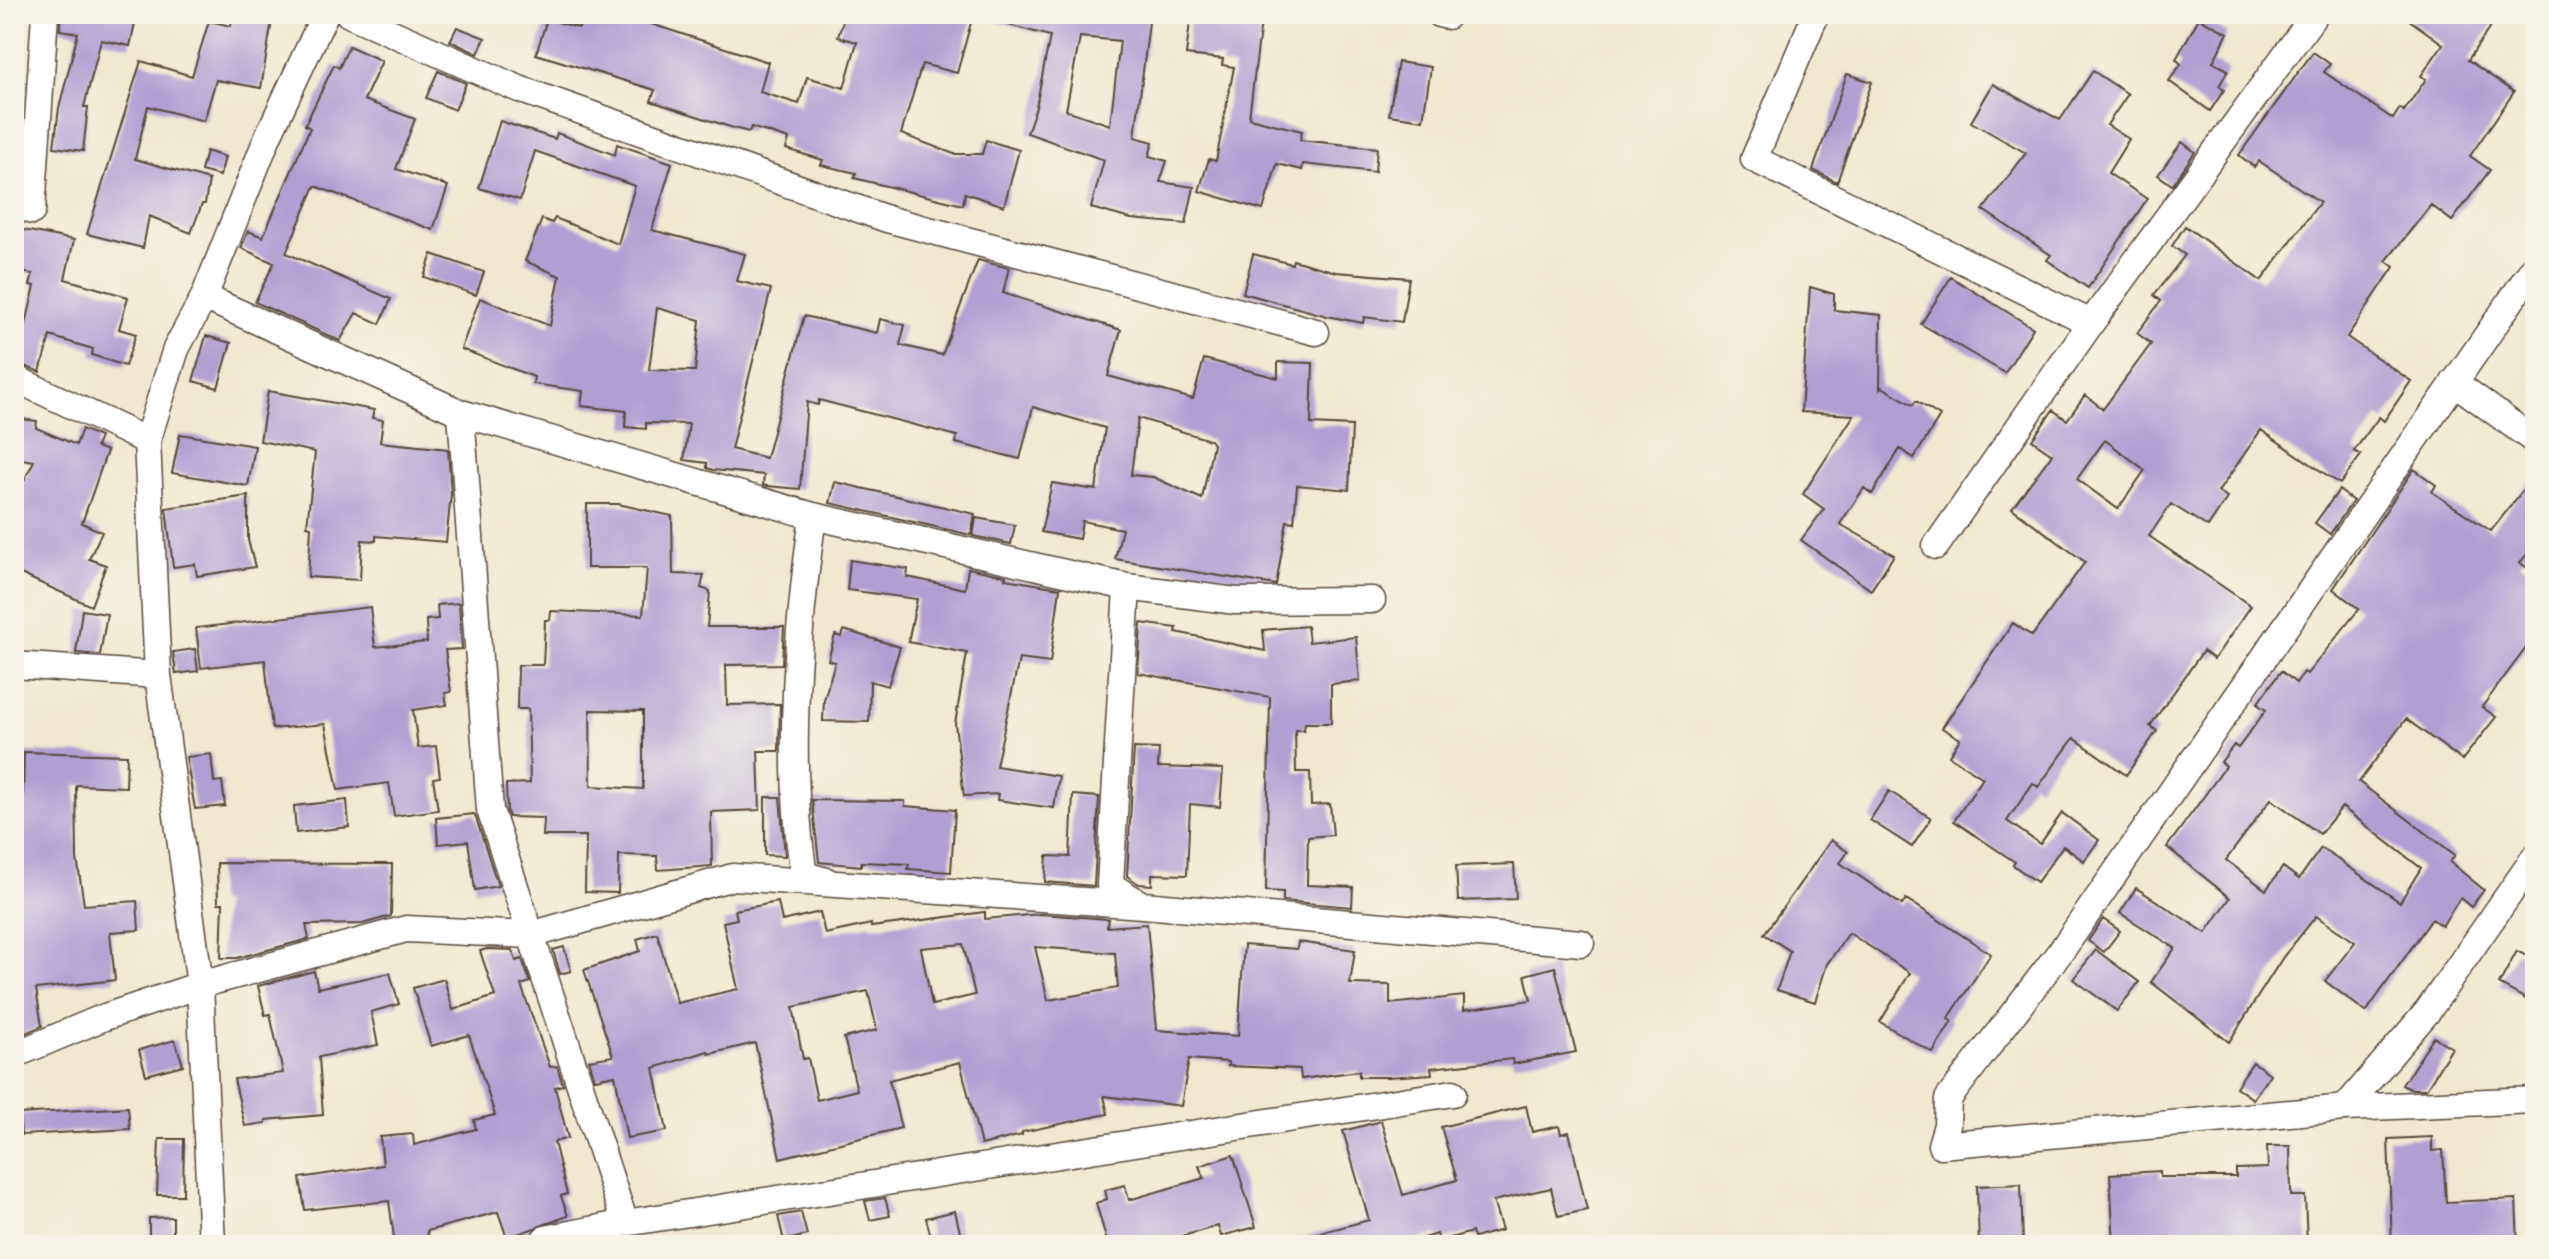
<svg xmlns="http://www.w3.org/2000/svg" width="2549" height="1259" font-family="'Comic Neue',sans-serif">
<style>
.building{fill:#b09fd2;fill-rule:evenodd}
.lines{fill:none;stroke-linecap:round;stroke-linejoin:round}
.street-casing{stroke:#564639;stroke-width:29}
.street{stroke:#fff;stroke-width:26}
</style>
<rect width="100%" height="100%" fill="#f7f3e8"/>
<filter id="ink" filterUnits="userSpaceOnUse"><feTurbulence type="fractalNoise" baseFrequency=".0125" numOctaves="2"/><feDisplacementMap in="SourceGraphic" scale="16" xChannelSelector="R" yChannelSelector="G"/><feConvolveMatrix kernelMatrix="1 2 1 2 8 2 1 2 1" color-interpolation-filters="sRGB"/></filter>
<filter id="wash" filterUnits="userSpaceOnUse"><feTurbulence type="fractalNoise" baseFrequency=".006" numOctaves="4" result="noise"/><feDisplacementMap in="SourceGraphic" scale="32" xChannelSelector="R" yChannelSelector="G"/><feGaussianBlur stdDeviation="1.8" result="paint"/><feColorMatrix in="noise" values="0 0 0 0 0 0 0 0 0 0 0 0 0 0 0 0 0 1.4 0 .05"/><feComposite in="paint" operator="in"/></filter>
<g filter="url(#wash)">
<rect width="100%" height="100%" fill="#f0e8d0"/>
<g id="blocks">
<path class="building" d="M61 14H137L130 46 101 40 84 107H88L83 151 54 147 59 108 78 33 60 30Z
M233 14H273L261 88 216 80 204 121 148 106 135 159 209 180 205 204H202L191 233 149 216 143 248 87 234 141 61 192 76 209 21 231 26Z
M584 14H644L642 21 768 62 760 92 799 104 807 77 844 88 857 42 838 37 845 14H954L972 19 957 73 922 64 901 134 954 154H982L986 140 1019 150 1004 206 965 193 963 205 854 178 856 173 821 165 823 160 786 149 789 139 751 127 749 132 730 127 651 101 655 90 536 54 547 19 579 28Z
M994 14H1150L1135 137 1153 142 1149 156 1167 161 1160 182 1194 187 1186 224 1131 219 1091 208 1104 160 1027 133 1036 107 1050 36 993 21ZM1080 37 1120 41 1110 125 1066 110Z
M1191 14H1262L1249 118 1302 131 1300 140 1377 148 1375 172 1303 164 1302 170 1277 164 1263 210 1199 191 1209 159 1216 161 1234 67 1222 65 1223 59 1186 55Z
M2401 14H2499L2468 60 2514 92 2470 156 2490 170 2452 221 2431 205 2386 261 2394 267 2347 337 2411 381 2384 421 2379 417 2354 451 2361 455 2340 484 2261 430 2218 492 2227 498 2208 527 2171 504 2149 536 2251 606 2214 659 2203 651 2150 726 2157 731 2126 775 2074 738 2038 787 2033 783 2007 821 2040 844 2062 813 2099 840 2084 861 2063 846 2037 882 2013 865 2015 862 1954 821 1983 778 1949 756 1960 739 1942 728 2013 623 2032 636 2085 562 2012 508 2052 454 2032 440 2053 410 2067 420 2085 395 2103 409 2151 344 2137 333 2161 301 2154 295 2185 255 2172 246 2185 226 2261 281 2320 202 2259 161 2254 167 2239 155 2313 52 2330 64 2324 72 2393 119 2400 108 2404 111 2426 79 2421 76 2443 44ZM2105 440 2145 470 2118 509 2077 479Z
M2199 18 2228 33 2213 62 2228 70 2219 86 2224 90 2210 111 2169 81 2181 64 2176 59Z
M457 27 485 38 478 54 450 41Z
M349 46 382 61 364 100 415 119 396 169 448 186 433 230 315 186 286 253 391 299 380 324 356 313 340 341 255 302 274 263 241 248 248 231 263 237 310 128 305 125 334 65 339 68Z
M1398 62 1431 67 1423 120 1389 115Z
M438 71 466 83 455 110 426 98Z
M2093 71 2128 94 2107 125 2129 139 2108 173 2147 199 2088 288 2047 260 2051 255 1983 210 2026 153 1971 122 1993 84 2060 120Z
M1847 74 1872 82 1837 182 1813 170Z
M500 121 555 139 557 133 615 155 617 144 672 163 652 230 745 254 737 281 771 289 731 449 766 458 804 316 877 333 880 319 905 325 900 345 942 355 978 260 1009 268 1003 293 1121 330 1108 376 1193 399 1204 359 1278 378V362L1313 363 1311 424 1352 426 1349 490 1297 485 1294 522 1287 521 1276 585 1115 559 1122 529 1082 521 1079 539 1041 532 1052 483 1096 490 1105 428 1033 407 1020 459 956 443 957 436 819 400 818 405 807 402 800 489 767 486 763 485 764 475 713 470 707 468V463L684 460 689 424 646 423V429L625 427 626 411 581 406 583 391 533 384 534 377 461 349 480 298 550 326 560 276 525 261 542 219 552 223 555 218 618 244 635 186 535 151 520 200 479 188ZM657 308 700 320 695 371 649 370ZM1138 418 1210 440 1213 444 1202 499 1153 477 1131 475Z
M2182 142 2195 152 2172 185 2158 175Z
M206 151 225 157 220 176 201 171Z
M14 228 74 240 65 279 128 297 119 329 136 334 125 366 92 355 93 349 50 336 40 372 14 362V324L25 328 35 286 30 285 33 274 14 271Z
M432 254 484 272 476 295 424 277Z
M1253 254 1292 264 1293 260 1336 272 1409 278 1402 322 1364 317 1363 323 1327 316 1243 293Z
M1951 277 2033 328 2005 373 1921 324Z
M1810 287 1834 294V310L1881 315 1880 389 1882 387 1913 405 1916 401 1940 416 1914 458 1900 449 1872 494 1864 488 1840 524 1894 555 1871 590 1801 540 1824 509 1803 494 1854 415 1801 412Z
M206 336 231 343 218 388 193 381Z
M268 391 374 410 372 418 383 420 380 442 448 449 451 494 446 542 376 536V541L362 540 360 580 308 577 311 527 307 526 315 452 260 441Z
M14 418 37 421 36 428 76 445 82 429 100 437 96 447 107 451 82 523 102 532 89 559 106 565 91 606 14 571V500L34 461 14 458Z
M180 434 255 446 248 486 172 473Z
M2414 469 2436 485 2432 492 2491 531 2535 475V544L2520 563 2535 573V636L2482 707 2496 717 2462 760 2406 719 2359 782 2455 855 2450 862 2484 890 2471 907 2460 898 2442 926 2432 919 2366 1012 2325 981 2355 942 2316 916 2283 957 2229 1042 2151 982 2175 948 2120 913 2136 888 2206 933 2230 898 2167 847 2226 766 2221 762 2234 745 2238 748 2266 710 2257 704 2281 671 2296 683 2304 672 2307 674 2359 609 2333 589ZM2271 799 2320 834 2342 807 2421 868 2400 902 2321 848 2299 879 2283 867 2266 890 2226 860Z
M835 482 975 514 971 535 830 503Z
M2339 490 2353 501 2330 534 2315 523Z
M248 496V540L255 567 197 576 195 564 173 567 166 508Z
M587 504H618L672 516 673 574 704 575 701 588 710 591 707 627H784L782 664 726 665 727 705 780 704 779 751H758L760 810 711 812 712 866 658 870 657 856 619 855 618 893 585 892 586 836H543L544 818 509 817 507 811 506 784 530 783 528 709H517L518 665H543L545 620H550L551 611 643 615 647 568H587ZM590 710 643 711V789L591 786Z
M976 518 1015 525 1011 544 973 536Z
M850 560 908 569 907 577 965 589 968 568 1006 576 1005 579 1060 588 1050 663 1019 659 996 766 1059 776 1054 808 997 800 998 794 964 796 955 724 967 653 908 642 917 599 847 590Z
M459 603 462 649 445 650 451 692 445 693 447 705 413 710 418 748 436 746 440 777 433 778 438 810 394 816 389 783 338 790 325 724 272 729 265 660 201 668 196 628 370 607 375 647 427 642 426 620 438 619 437 605Z
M82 610 107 614 100 655 76 653Z
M1141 623 1177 628 1176 632 1265 651 1263 630 1307 626 1309 642 1356 637 1360 681 1331 684V723H1305L1304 730H1295L1296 772H1310L1311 805 1330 804 1333 835 1308 837 1307 885 1353 887 1352 907 1283 901V892L1266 891 1270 697 1138 673Z
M844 630 900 647 888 686 870 681 869 722 823 721 824 700 835 662 828 660 835 635 842 637Z
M195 649 198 671 176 674 173 652Z
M1134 748 1159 749 1158 767 1223 769 1220 807 1190 804 1187 875 1152 874V885L1139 884 1127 876Z
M24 752 127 755 126 787 76 785 77 858 84 905 137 901 139 930 110 932 115 980 36 989 42 1026 14 1038V839L22 838Z
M211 754 214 782 222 781 225 806 195 809 186 757Z
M1889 791 1931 818 1912 847 1870 820Z
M1073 795 1099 797 1094 886 1045 882 1047 856 1070 857Z
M765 797H780L785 856 765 855Z
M347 800 349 827 296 833 294 806Z
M812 800 905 801V806L955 810 951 872 908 869 909 864 861 862V866L819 862Z
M474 814 475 815 498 886 475 890 468 841 438 844 436 818Z
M1831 840 1848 852 1840 863 1902 905 1906 899 1991 954 1948 1019 1952 1021 1933 1053 1880 1022 1910 973 1849 933 1827 964 1815 1002 1777 990 1790 951 1764 934Z
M217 863 392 864 391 916 362 924 306 925 309 939 237 958H221L223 903H218Z
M1514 864 1516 899 1458 901 1456 866Z
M778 902 782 921 820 912 825 934 871 924V927L985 912V919L1041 914 1108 919 1107 927 1147 924 1157 1030 1238 1036 1244 945 1297 949 1298 942 1355 950 1350 984 1390 985V1004L1464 996V1010L1531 1000 1525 975 1555 967 1576 1052 1513 1064 1512 1059 1431 1068 1432 1074 1388 1077H1359V1071L1301 1079 1300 1069 1228 1066V1062L1189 1059 1181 1106 1104 1096 1108 1114 1022 1132V1135L981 1145 960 1062 889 1080 901 1128 780 1158 755 1043 709 1054 708 1051 654 1068 667 1131 627 1138 615 1075 595 1079 589 1060 613 1056 584 970 640 951 637 939 657 933 677 1003 738 989 723 922 737 919 735 910ZM963 944 975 995 932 1005 921 948ZM1035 947 1115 953 1118 988 1048 1000ZM868 991 877 1030 844 1038 857 1090 817 1100 808 1058 803 1059 793 1007Z
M2103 919 2120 931 2104 952 2088 941Z
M564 947 571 971 560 974 553 950Z
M487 949 512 950 516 961 522 959 530 982 521 985 550 1067 557 1066 563 1085 555 1087 568 1138 554 1142 567 1194 561 1196 568 1216 507 1238 498 1212 427 1231 429 1245H395L389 1201 305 1210 300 1178 383 1165 380 1137 413 1134 414 1145 476 1129 474 1120 495 1115 469 1035 431 1046 413 988 444 979 453 1010 495 996 480 951Z
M2096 950 2139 982 2117 1011 2073 979Z
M2517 951 2535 960V1004L2499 984Z
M314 971 318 988 390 973 399 1004 371 1012 378 1045 319 1057 323 1115 266 1120V1123L245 1126 234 1079 283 1073 270 1014 265 1015 258 986Z
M2434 1037 2452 1048 2426 1089H2410L2402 1085Z
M175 1040 183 1065 146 1075 139 1050Z
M2253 1062 2270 1074 2253 1099 2236 1087Z
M1526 1106 1532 1132 1559 1126 1561 1134 1569 1132 1587 1210 1558 1216 1551 1188 1493 1201 1502 1230 1474 1238 1472 1232 1439 1241 1437 1234 1399 1245H1301L1300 1238 1369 1220 1343 1131 1381 1121 1403 1195 1457 1180 1441 1127Z
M128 1107 130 1129 21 1135 19 1114Z
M2432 1137V1151L2443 1150 2446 1202 2516 1199 2518 1245H2392L2388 1139Z
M159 1139H184L183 1195H157Z
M2267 1146H2290L2291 1196H2305L2307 1245H2114L2110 1174 2160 1171V1177H2236V1169L2268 1168Z
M1233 1155 1256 1227 1221 1236 1218 1226 1151 1245H1108L1096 1203 1107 1199 1105 1190 1125 1185 1129 1200 1204 1178 1199 1166Z
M2021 1184 2023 1245H1979L1977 1186Z
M885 1198 890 1216 870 1220 865 1201Z
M955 1211 963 1245H933L926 1218Z
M801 1212 807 1235 784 1241 778 1216Z
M173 1217V1245H149V1218Z"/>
</g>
</g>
<g filter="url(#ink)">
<use href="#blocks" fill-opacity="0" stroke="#564639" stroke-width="2"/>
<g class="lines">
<defs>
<path id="street" d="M349 14 519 89 887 219 1316 332
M1439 14 1447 16 1439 14
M1816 14 1754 159 2091 323
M32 211 45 14
M2535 266 2064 947 1948 1099 1947 1125 1941 1145 2345 1108 2535 1100
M204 297 461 413 813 516 1127 587 1236 601 1372 600
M14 378 147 441
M2454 382 2535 441
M461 413 490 810 625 1223
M813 516C797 629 786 762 804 875L827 881
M1936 546 2091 323 2315 14
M1127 587 1110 885 1139 903
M14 665 158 675
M14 1055 102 1018 200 985 406 929 531 935 733 877 1143 905 1581 943
M2345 1108 2427 1012 2535 857
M212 1245 200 985 158 675 147 441 176 349 204 297 268 136 325 14
M542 1245 545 1239 625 1223 1453 1093"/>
</defs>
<use href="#street" class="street-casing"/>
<use href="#street" class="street"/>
</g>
</g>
<rect width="2549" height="1259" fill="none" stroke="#f7f3e8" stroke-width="48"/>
</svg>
